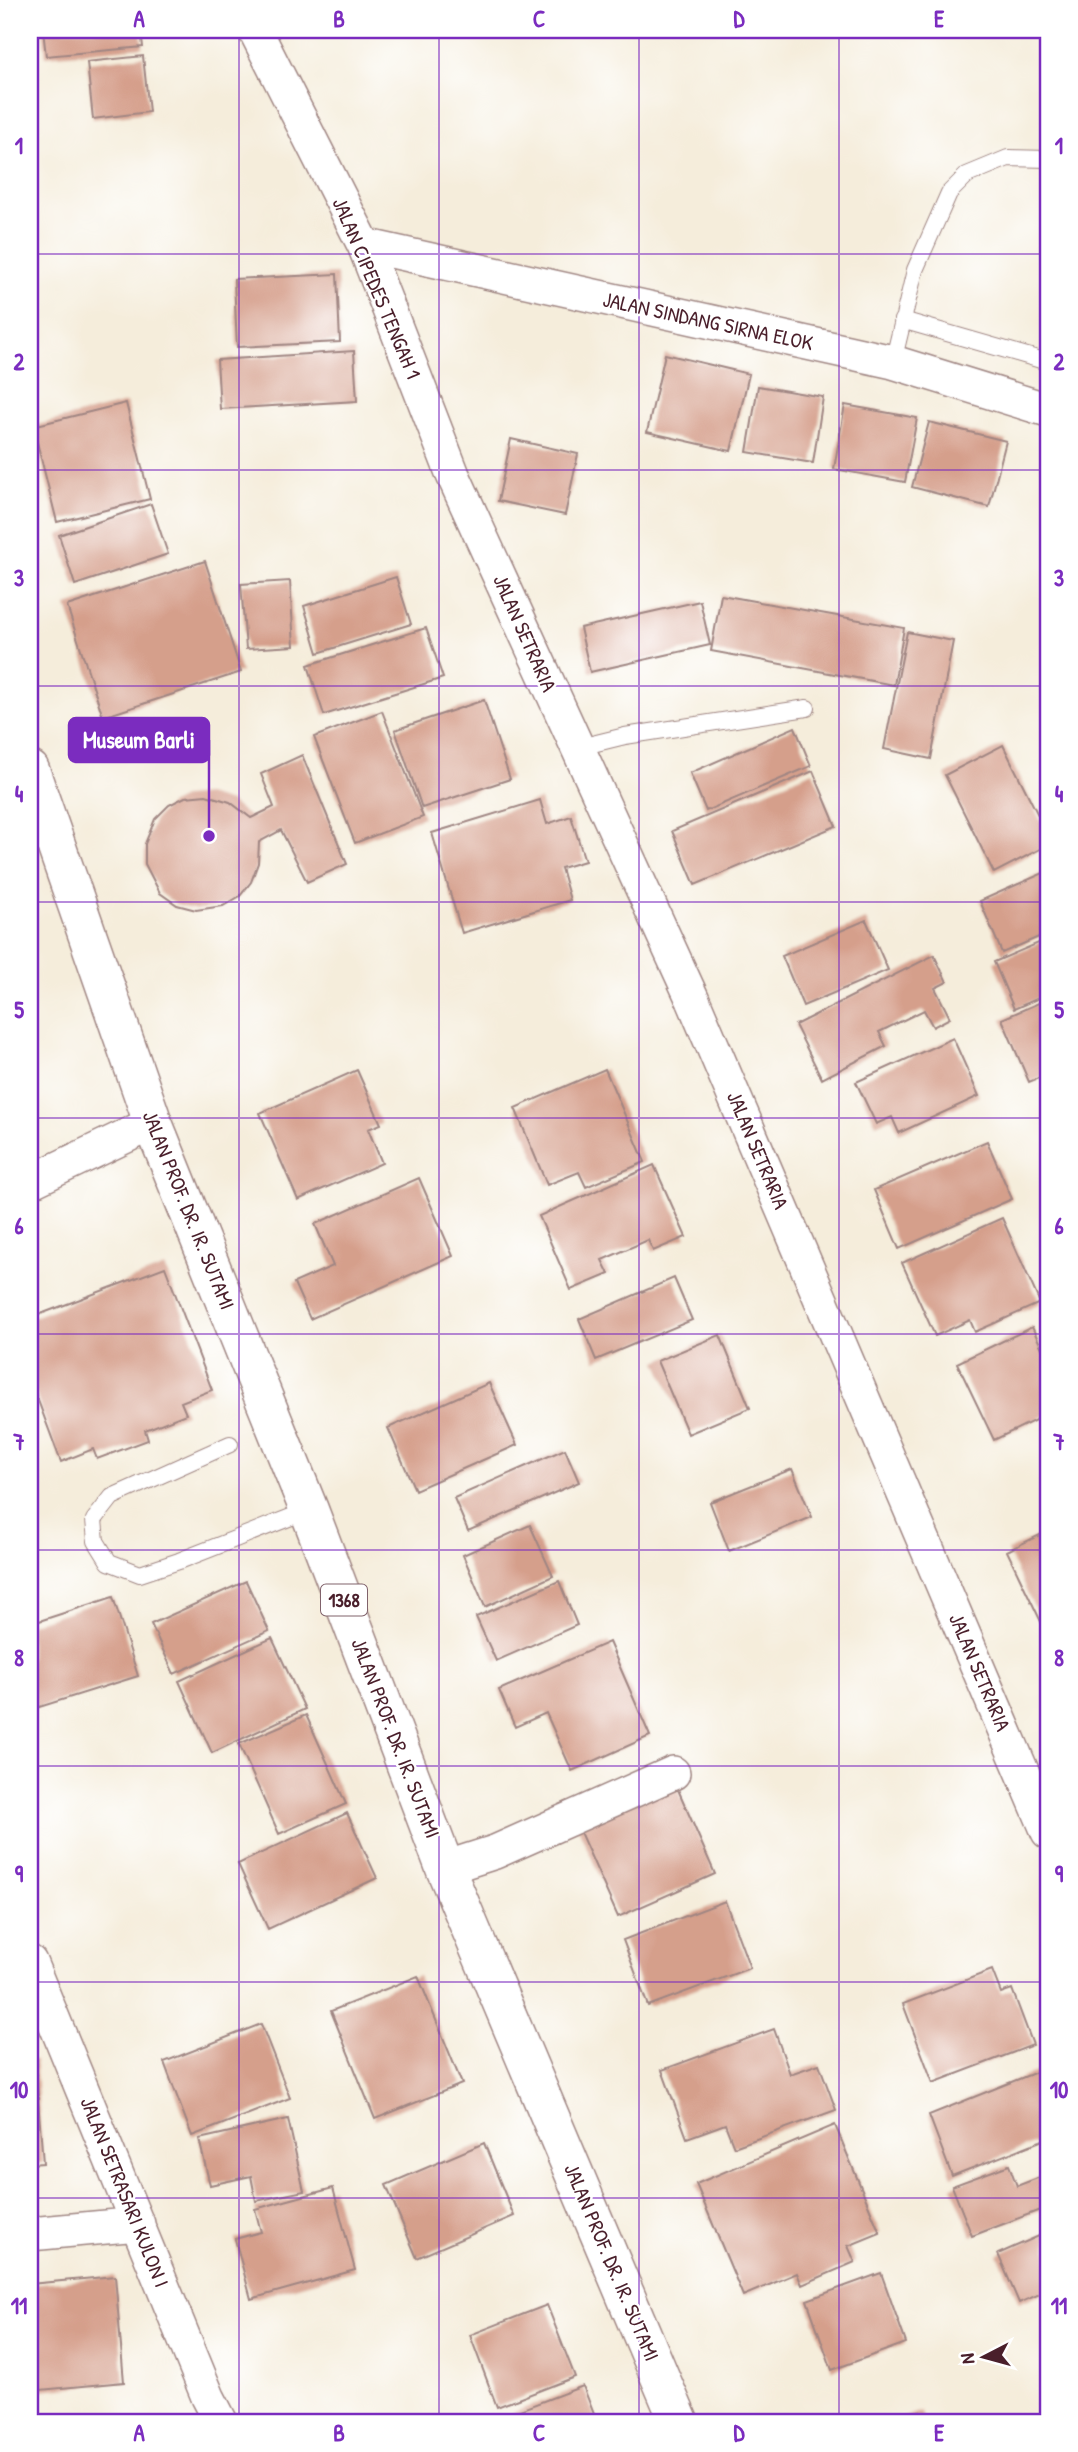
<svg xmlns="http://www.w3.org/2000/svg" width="1078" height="2452" font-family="'Patrick Hand',sans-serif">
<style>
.building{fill:#d59f8b}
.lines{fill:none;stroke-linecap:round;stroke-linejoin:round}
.lane-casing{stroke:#a08683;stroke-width:18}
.street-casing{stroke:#a08683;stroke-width:36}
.primary-casing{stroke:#a08683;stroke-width:41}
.lane{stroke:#fff;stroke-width:16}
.street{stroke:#fff;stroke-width:33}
.primary{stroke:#fff;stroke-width:38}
.grid{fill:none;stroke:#7b2cbf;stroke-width:2;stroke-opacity:0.55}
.labels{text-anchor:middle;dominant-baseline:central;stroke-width:5;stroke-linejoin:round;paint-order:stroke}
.shield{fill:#fff;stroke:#80626b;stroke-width:2}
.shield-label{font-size:19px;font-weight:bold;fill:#4a1f2b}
.street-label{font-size:21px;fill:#4a1f2b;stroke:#fff}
.leader{fill:none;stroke:#7b2cbf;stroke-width:2.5}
.callout-dot{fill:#7b2cbf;stroke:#fff;stroke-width:2.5}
.callout{fill:#7b2cbf;stroke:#7b2cbf;stroke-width:2.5}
.callout-label{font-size:23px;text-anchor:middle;font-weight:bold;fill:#fff}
.neatline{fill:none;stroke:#7b2cbf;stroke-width:2.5}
.grid-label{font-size:23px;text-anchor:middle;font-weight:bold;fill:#7b2cbf}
</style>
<rect width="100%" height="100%" fill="#fff"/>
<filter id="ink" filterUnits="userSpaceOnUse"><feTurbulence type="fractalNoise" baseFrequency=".0143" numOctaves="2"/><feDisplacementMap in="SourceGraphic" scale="14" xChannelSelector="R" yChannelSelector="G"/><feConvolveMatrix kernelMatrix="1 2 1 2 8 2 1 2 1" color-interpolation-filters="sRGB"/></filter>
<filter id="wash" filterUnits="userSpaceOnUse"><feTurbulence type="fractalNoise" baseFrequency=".00686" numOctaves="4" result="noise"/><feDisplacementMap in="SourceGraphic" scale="28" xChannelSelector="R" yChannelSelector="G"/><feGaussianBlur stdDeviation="1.57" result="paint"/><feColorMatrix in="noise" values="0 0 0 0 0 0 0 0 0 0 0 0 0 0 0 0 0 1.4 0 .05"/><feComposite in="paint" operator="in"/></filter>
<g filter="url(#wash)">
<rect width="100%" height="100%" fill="#f5eddb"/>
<g id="blocks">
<path class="building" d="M43 30H141L143 47 46 56Z
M143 56 149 112 93 119 87 62Z
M337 274 340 342 237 347 234 279Z
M354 351 357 401 220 409 217 360Z
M665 354 749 374 731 451 647 432Z
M758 386 823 397 813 463 747 452Z
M126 403 150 499 57 522 33 426Z
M845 405 917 418 905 482 834 469Z
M929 422 1006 441 989 507 912 487Z
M511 439 578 454 565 515 498 501Z
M151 504 168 554 75 585 59 535Z
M205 561 241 672 103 717 67 606Z
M396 577 411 624 318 653 304 606Z
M290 581 294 646 246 649 241 584Z
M721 595 904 628 894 685 711 651Z
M700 601 710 645 590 672 580 628Z
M426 628 443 678 324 715 308 665Z
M907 632 953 641 931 759 884 749Z
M484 700 510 779 422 808 395 730Z
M382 711 423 817 355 843 314 737Z
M795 727 811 766 706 811 690 773Z
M1003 745 1048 835V845L994 873 945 775Z
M302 755 347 864 307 882 281 830 259 842 258 863 251 882 240 896 223 906 196 910 177 905 160 893 145 864V844L155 819 169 805 185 797 206 795 230 802 251 818 274 807 261 774Z
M813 771 836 826 695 885 672 831Z
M540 800 547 824 571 816 585 861 561 868 570 900 462 933 432 833Z
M1048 871V933L1002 953 980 901Z
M866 920 888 970 803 1006 782 956Z
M1048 939V994L1014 1009 994 962Z
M934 955 947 982 935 988 950 1018 933 1027 924 1010 879 1032 886 1046 822 1079 795 1025Z
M1048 999V1074L1029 1082 1002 1019Z
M953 1038 979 1096 899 1133 892 1117 876 1124 856 1082Z
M605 1069 645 1162 586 1187 579 1172 547 1185 515 1108Z
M357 1070 381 1124 368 1129 382 1163 298 1200 260 1113Z
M987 1141 1012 1199 899 1249 874 1190Z
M654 1165 686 1237 653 1251 648 1240 602 1260 609 1274 571 1290 539 1216Z
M419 1178 453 1256 310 1319 294 1283 333 1266 315 1224Z
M1002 1218 1040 1303 975 1332 970 1320 935 1336 902 1263Z
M165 1267 212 1390 181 1402 186 1414 145 1430 148 1440 97 1459 93 1449 61 1462 30 1379V1318Z
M674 1278 692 1320 596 1360 579 1319Z
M1032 1327 1048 1361V1414L994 1440 957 1363Z
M720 1335 750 1408 688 1434 657 1361Z
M489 1383 517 1445 415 1490 388 1428Z
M565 1449 579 1482 468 1531 454 1498Z
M792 1469 812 1517 729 1551 710 1502Z
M530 1525 553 1576 485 1607 463 1555Z
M1048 1531V1628L1045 1630 1007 1551Z
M246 1581 269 1631 174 1674 151 1624Z
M559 1581 577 1625 496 1661 476 1617Z
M113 1597 138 1676 30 1710V1624Z
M272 1638 305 1709 212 1753 179 1681Z
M609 1642 650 1736 572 1771 546 1713 515 1727 499 1690Z
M306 1715 346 1804 279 1834 239 1744Z
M673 1778 715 1874 618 1917 575 1821Z
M347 1813 377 1878 268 1929 238 1864Z
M725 1901 750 1968 648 2006 623 1940Z
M992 1970 1001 1993 1012 1989 1033 2045 933 2083 903 2004Z
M418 1976 462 2084 375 2119 331 2011Z
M261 2024 290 2098 192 2136 164 2062Z
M774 2029 790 2074 819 2064 836 2110 734 2147 725 2124 687 2138 662 2070Z
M35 2060 43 2163 30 2164V2061Z
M1044 2069 1048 2080V2138L952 2176 929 2115Z
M288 2119 304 2191 256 2201 251 2176 210 2185 199 2139Z
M835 2125 880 2233 848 2246 855 2262 802 2285 797 2273 743 2296 696 2184Z
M484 2143 514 2216 417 2258 386 2185Z
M1048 2148V2165L1042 2150Z
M1009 2165 1017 2186 1048 2174V2207L972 2236 952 2186Z
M333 2188 355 2270 251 2299 235 2239 261 2232 255 2209Z
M1048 2232V2307L1042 2293 1019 2303 998 2254Z
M881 2273 906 2343 832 2370 807 2300Z
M115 2276 124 2382 30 2391V2284Z
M547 2305 575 2377 497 2407 470 2335Z
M583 2386 597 2422H497L496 2419Z
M920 2411 925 2422H893Z"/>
</g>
</g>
<g filter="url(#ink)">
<use href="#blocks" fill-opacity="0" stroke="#a08683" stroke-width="2"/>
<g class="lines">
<defs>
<path id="lane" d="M902 320 1048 362
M893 362 915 270 949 193 967 175 1008 158 1048 159
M576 748 625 736 807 708
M230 1444 112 1497 94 1520 96 1541 109 1562 140 1574 179 1561 309 1510"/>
<path id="street" d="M255 30 364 245 453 475 693 1000 1048 1832
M364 245 893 362 1048 410
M30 1182 153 1123
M445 1868 495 1852 673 1773
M30 1962 208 2397 221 2422
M30 2234 138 2224"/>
<path id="primary" d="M30 770 153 1123 309 1510 445 1868 679 2422"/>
</defs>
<use href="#lane" class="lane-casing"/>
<use href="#street" class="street-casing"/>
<use href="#primary" class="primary-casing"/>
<use href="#lane" class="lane"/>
<use href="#street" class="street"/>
<use href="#primary" class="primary"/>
</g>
</g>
<path class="grid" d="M239 30V2422M439 30V2422M639 30V2422M839 30V2422M30 254H1048M30 470H1048M30 686H1048M30 902H1048M30 1118H1048M30 1334H1048M30 1550H1048M30 1766H1048M30 1982H1048M30 2198H1048"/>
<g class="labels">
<rect class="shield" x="321" y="1584.5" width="46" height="31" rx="5"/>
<g class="shield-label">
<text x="344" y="1600">1368</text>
</g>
<g class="street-label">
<text transform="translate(377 288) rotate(67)">JALAN CIPEDES TENGAH 1</text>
<text transform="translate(708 321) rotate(12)">JALAN SINDANG SIRNA ELOK</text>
<text transform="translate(525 633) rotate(66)">JALAN SETRARIA</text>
<text transform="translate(758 1150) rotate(67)">JALAN SETRARIA</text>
<text transform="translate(189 1210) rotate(68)">JALAN PROF. DR. IR. SUTAMI</text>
<text transform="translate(980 1672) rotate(67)">JALAN SETRARIA</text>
<text transform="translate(396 1738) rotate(69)">JALAN PROF. DR. IR. SUTAMI</text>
<text transform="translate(125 2192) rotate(68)">JALAN SETRASARI KULON I</text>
<text transform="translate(612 2262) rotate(67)">JALAN PROF. DR. IR. SUTAMI</text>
</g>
</g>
<path class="leader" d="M209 836L209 740"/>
<circle class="callout-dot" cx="209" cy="836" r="7"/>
<rect class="callout" x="69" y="718" width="140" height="44" rx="7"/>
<g class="callout-label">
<text x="139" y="748">Museum Barli</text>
</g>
<rect width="1078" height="2452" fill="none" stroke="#fff" stroke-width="77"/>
<g transform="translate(984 2357) rotate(264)" stroke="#ffffff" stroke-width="5" paint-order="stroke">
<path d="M0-5L12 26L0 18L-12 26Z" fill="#4a1f2b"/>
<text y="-10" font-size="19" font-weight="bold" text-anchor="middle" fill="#4a1f2b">N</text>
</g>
<rect x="38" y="38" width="1002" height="2376" class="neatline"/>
<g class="grid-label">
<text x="139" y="27">A</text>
<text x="339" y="27">B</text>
<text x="539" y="27">C</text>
<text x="739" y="27">D</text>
<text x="939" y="27">E</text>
<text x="19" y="154">1</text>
<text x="1059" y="154">1</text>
<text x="19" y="370">2</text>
<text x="1059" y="370">2</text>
<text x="19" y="586">3</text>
<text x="1059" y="586">3</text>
<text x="19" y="802">4</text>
<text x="1059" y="802">4</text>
<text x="19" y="1018">5</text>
<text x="1059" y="1018">5</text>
<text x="19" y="1234">6</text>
<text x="1059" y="1234">6</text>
<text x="19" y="1450">7</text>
<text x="1059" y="1450">7</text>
<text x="19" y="1666">8</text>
<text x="1059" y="1666">8</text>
<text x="19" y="1882">9</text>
<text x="1059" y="1882">9</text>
<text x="19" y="2098">10</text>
<text x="1059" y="2098">10</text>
<text x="19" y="2314">11</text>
<text x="1059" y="2314">11</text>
<text x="139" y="2441">A</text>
<text x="339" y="2441">B</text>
<text x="539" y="2441">C</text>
<text x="739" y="2441">D</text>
<text x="939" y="2441">E</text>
</g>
</svg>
